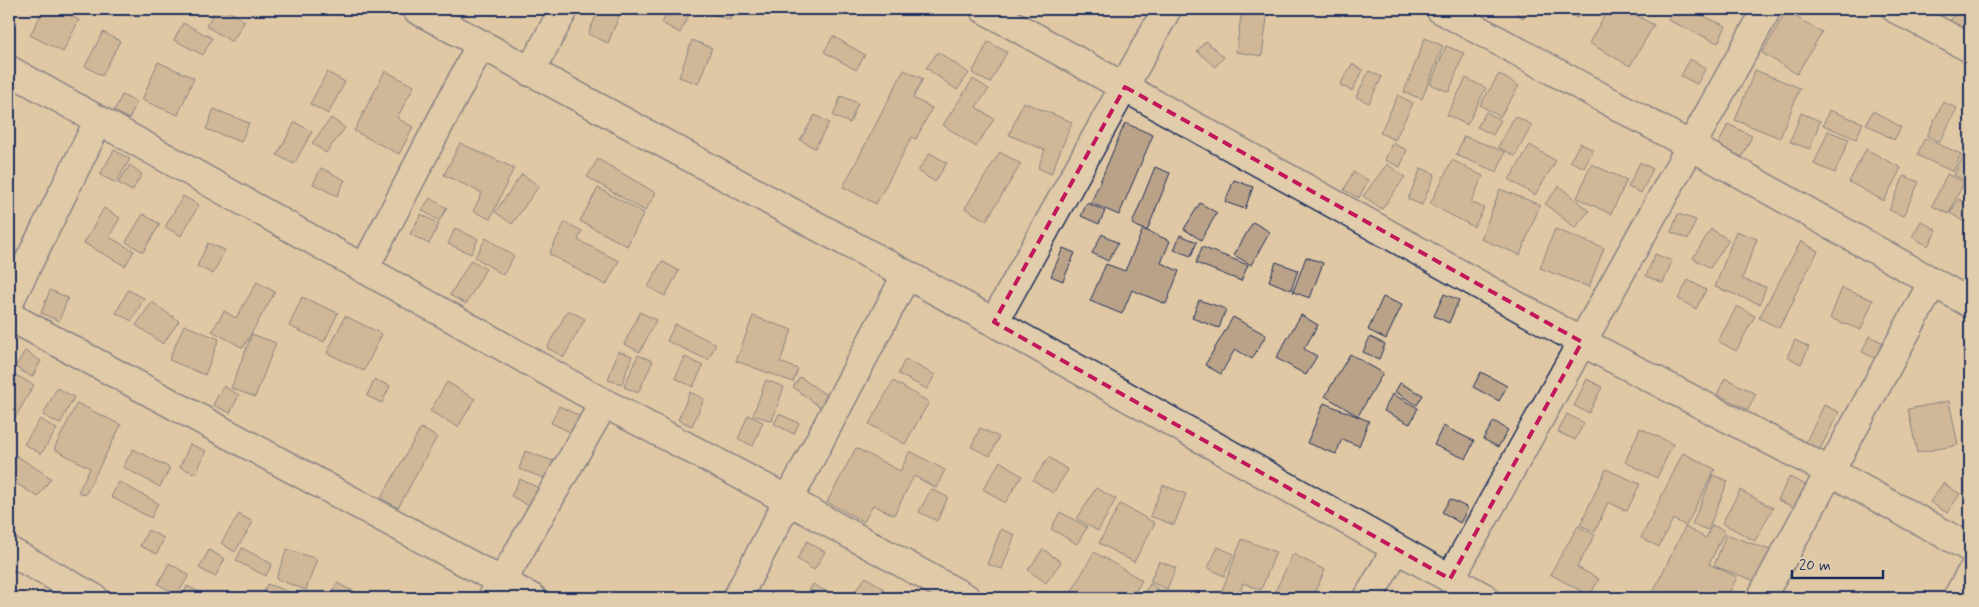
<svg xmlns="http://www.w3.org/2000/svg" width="1979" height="607" font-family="Mynerve,sans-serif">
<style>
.building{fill:#baa288;stroke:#1b2f5e}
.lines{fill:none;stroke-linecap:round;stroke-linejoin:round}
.minor-casing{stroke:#1b2f5e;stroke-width:31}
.minor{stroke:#e1ccab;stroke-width:28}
.marked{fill:none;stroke:#c2185b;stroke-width:4;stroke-dasharray:10 6;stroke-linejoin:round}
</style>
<rect width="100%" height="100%" fill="#e1c8a4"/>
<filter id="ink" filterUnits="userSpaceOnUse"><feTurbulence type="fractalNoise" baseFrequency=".02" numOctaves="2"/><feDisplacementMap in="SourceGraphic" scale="10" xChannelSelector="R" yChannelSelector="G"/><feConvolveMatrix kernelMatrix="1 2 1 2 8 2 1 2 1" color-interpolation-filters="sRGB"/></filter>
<g filter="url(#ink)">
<path class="building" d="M44 9H58L79 20 63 52 30 35Z
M216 9H225L245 21 232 42 206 26Z
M599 9H622L608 43 588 34Z
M669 9H692L680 33 662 23Z
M706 9H734L730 20 705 11Z
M1242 9 1268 10 1262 56 1236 52Z
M1509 9H1529L1523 18Z
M1561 9H1581L1577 18 1560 11Z
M1608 9H1625L1654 25 1630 66 1589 43Z
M1654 9H1670L1667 15Z
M1674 9H1688L1726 26 1718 43 1668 20Z
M1957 9H1970V32L1950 21Z
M1786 11 1822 32 1797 74 1762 53Z
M183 23 212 38 203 55 174 40Z
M103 32 120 41 102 76 85 66Z
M833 36 865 55 856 70 824 52Z
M1425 38 1443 46 1422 99 1404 92Z
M692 40 712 48 698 84 679 77Z
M1206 41 1224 57 1215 67 1197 51Z
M988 42 1007 52 990 83 972 73Z
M1446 46 1464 53 1449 92 1430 84Z
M938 52 969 73 957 90 926 68Z
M1690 59 1706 68 1697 84 1681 76Z
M158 62 194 78 178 115 142 100Z
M1352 64 1363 70 1352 91 1340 85Z
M904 70 923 79 913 98 932 108 916 139 912 137 876 204 843 187Z
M1755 70 1800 88 1780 138 1735 120Z
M385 71 414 86 397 118 413 127 399 154 354 131Z
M1369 71 1382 77 1369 103 1356 97Z
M327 72 345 82 328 114 310 104Z
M1499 74 1519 86 1500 117 1480 105Z
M1466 78 1486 88 1467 125 1447 115Z
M973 79 989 89 976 107 994 119 976 147 943 125Z
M122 95 137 102 129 119 114 111Z
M1398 95 1413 103 1395 140 1380 133Z
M841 96 858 103 850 123 833 116Z
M1023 102 1072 122 1051 174 1038 168 1045 150 1009 135Z
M1943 102 1957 108 1940 142 1927 136Z
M214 109 249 123 241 142 206 129Z
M1829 110 1863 123 1856 139 1823 125Z
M1873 111 1901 127 1894 140 1866 124Z
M1486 112 1501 120 1493 135 1477 127Z
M1801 113 1820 121 1810 149 1790 142Z
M815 115 829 123 815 148 800 140Z
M1515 116 1532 125 1515 156 1498 147Z
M331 118 345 128 326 153 312 143Z
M295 122 312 132 294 164 277 155Z
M1125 123 1153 135 1119 215 1091 203Z
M1728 124 1752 136 1742 157 1718 145Z
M1828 131 1849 139 1835 173 1814 164Z
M1464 136 1505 152 1497 172 1456 155Z
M1925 138 1961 154 1953 172 1917 155Z
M1970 142V183L1954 175Z
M460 143 514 168 490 219 473 211 482 193 444 175Z
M1392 143 1407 150 1400 167 1385 160Z
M1580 143 1593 150 1584 168 1570 161Z
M1530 145 1556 161 1535 195 1509 180Z
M1866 149 1901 168 1884 201 1849 182Z
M114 150 130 159 116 183 100 175Z
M1000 152 1021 164 986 221 965 208Z
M930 153 947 163 935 182 918 171Z
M598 159 656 193 645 211 587 177Z
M1452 160 1483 176 1471 202 1484 208 1474 227 1430 204Z
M1640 162 1653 169 1641 193 1628 187Z
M1387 164 1405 177 1382 209 1363 196Z
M1591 164 1627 180 1611 214 1577 198Z
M130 165 142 174 132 191 118 183Z
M1155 167 1170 173 1147 231 1132 224Z
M321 168 345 180 337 196 313 184Z
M1421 168 1435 174 1422 205 1408 199Z
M1353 172 1368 180 1359 198 1344 190Z
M522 174 539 186 512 224 495 212Z
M1947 174 1964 182 1949 214 1932 206Z
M1904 176 1919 182 1903 216 1889 210Z
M1234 180 1253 187 1245 209 1225 202Z
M1559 186 1589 211 1575 228 1545 204Z
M598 188 644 213 627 246 580 221Z
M1500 189 1540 205 1520 255 1481 239Z
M183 196 199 205 181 236 165 227Z
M430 198 447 208 439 221 422 210Z
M1959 199 1970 206 1969 225 1950 213Z
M1087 203 1105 211 1099 224 1081 216Z
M1200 203 1217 213 1201 240 1184 229Z
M104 208 120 218 109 237 134 251 125 266 84 243Z
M143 214 160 224 143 252 126 242Z
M421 214 439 224 429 244 410 234Z
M1678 214 1696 220 1688 239 1671 232Z
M1921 221 1937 230 1928 246 1912 237Z
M565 222 582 231 578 240 619 261 606 285 549 254Z
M1253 222 1270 232 1251 265 1234 255Z
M455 228 478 239 471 254 448 244Z
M1143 229 1170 241 1161 263 1179 271 1166 304 1132 290 1122 314 1090 301 1106 264 1125 271Z
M1555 229 1604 248 1589 287 1540 268Z
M1711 229 1729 240 1710 268 1693 258Z
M1736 231 1757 239 1742 279 1766 287 1760 304 1715 287Z
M1102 234 1118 243 1108 261 1092 253Z
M1180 235 1197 242 1191 256 1174 250Z
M486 238 514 256 503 275 475 257Z
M1801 241 1818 251 1793 298 1795 299 1779 328 1759 318Z
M208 243 225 250 213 274 197 266Z
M1202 247 1248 265 1241 281 1196 263Z
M1063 248 1075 253 1063 281 1051 276Z
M1655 254 1672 261 1663 283 1646 276Z
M1306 257 1323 263 1310 298 1293 292Z
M471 260 486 269 466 304 450 295Z
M662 261 679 271 665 296 648 287Z
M1276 262 1298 270 1291 290 1269 281Z
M1970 265V289L1961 284Z
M1688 280 1706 290 1696 309 1678 299Z
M257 282 275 292 243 348 212 331 224 311 236 318Z
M1842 288 1873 300 1861 330 1830 318Z
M50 290 68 298 59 321 41 313Z
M128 290 144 298 132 321 116 313Z
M1444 294 1459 300 1449 323 1434 316Z
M302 297 338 313 324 342 289 326Z
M1383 297 1402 305 1386 339 1368 330Z
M1199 300 1226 309 1219 328 1192 318Z
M152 302 179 321 163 344 136 325Z
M1737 306 1755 316 1736 351 1718 341Z
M568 310 585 319 564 357 547 348Z
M640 312 656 320 640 352 624 344Z
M1301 315 1318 325 1304 349 1317 356 1306 375 1276 358Z
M345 316 382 334 364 371 327 353Z
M753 316 792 330 780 362 798 369 793 382 736 361Z
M1233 317 1266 335 1252 359 1235 349 1221 374 1205 365Z
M675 324 716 344 708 360 667 341Z
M184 325 219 339 205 375 169 360Z
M252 334 276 343 255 397 231 388Z
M1869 336 1886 344 1878 360 1862 352Z
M1370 337 1385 344 1379 359 1363 352Z
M1795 340 1809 347 1801 364 1787 357Z
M25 351 41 361 32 377 15 367Z
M618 351 632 356 622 384 608 380Z
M1350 354 1383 373 1358 416 1325 396Z
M638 355 653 361 638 393 624 387Z
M685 357 703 366 693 387 675 378Z
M905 359 935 375 927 389 898 374Z
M1481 372 1507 386 1499 401 1473 387Z
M12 373 34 385 9 428V379Z
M800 377 832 399 824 410 793 387Z
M1725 378 1756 394 1748 410 1717 394Z
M374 379 390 386 382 403 367 396Z
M1587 379 1602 387 1589 413 1574 406Z
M766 380 784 387 772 421 753 415Z
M893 381 929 402 905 444 869 424Z
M447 382 475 399 458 427 430 411Z
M1400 383 1423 395 1417 405 1395 392Z
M223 386 239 395 230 413 213 405Z
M57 388 74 397 60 424 43 415Z
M690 392 704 399 692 426 678 420Z
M1392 394 1418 408 1410 424 1384 411Z
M1949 401 1958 445 1917 453 1908 409Z
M77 403 121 425 85 495 78 492 90 468 54 449Z
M1324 403 1369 421 1359 446 1342 439 1336 454 1307 443Z
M1824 405 1839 412 1819 451 1805 444Z
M559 406 582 417 574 434 551 423Z
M779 414 799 423 794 434 774 424Z
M1567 414 1584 423 1575 440 1558 432Z
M748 415 763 422 753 446 738 439Z
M40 419 57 429 41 454 24 444Z
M1494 421 1508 430 1498 447 1483 439Z
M1443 426 1474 441 1466 459 1434 445Z
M421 428 437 437 398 508 381 498Z
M980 428 999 437 990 456 971 447Z
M1640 428 1673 444 1657 478 1625 462Z
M190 444 206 451 196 474 180 467Z
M856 448 900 471 910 451 945 470 936 488 914 476 894 515 873 505 864 522 827 502Z
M133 449 170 468 160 487 123 467Z
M525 451 556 462 550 480 519 469Z
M1683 453 1715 469 1686 526 1673 519 1659 547 1641 538Z
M17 456 51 478 38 497 9 479V469Z
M1049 457 1068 470 1053 493 1033 480Z
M1967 458H1970V492L1964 491Z
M1000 461 1022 476 1005 503 983 489Z
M1606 469 1640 484 1627 511 1608 502 1595 532 1580 525Z
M1713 475 1728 481 1708 530 1692 524Z
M1789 477 1819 491 1808 514 1778 500Z
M520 479 539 488 529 506 511 496Z
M119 482 158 503 151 518 111 497Z
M1943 483 1960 494 1947 513 1930 502Z
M1163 485 1186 494 1174 525 1150 516Z
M1096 488 1116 499 1098 531 1077 519Z
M931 489 948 497 937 521 919 512Z
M1740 490 1773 508 1755 541 1722 523Z
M1450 499 1468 508 1460 523 1442 512Z
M1120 504 1155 523 1134 562 1099 543Z
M1060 512 1087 527 1077 544 1051 529Z
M239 514 253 522 235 552 221 543Z
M1712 525 1725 531 1709 564 1737 577 1727 598H1701L1695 595 1694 598H1666L1653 592 1685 527 1706 538Z
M1578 526 1595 535 1577 567 1599 579 1590 596 1550 574Z
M1001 529 1015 535 1002 569 987 564Z
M148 530 164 538 157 554 140 546Z
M1726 534 1770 550 1758 582 1714 566Z
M1242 539 1276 552 1261 590 1243 583 1238 598H1219Z
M807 541 825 552 814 570 797 559Z
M1218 547 1234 554 1224 576 1208 568Z
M242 548 272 564 266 576 236 561Z
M287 549 317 559 306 590 276 579Z
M1043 549 1061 562 1046 583 1028 570Z
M209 550 225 559 215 577 199 568Z
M1094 552 1142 580 1132 598H1068Z
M1293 554 1325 570 1312 598H1272Z
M1159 561 1176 568 1167 589 1150 582Z
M169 563 189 575 177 595 158 584Z
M866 577 884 589 878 598H865L855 591Z
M337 583 355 592 351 598H329Z
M267 584 298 595 296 598H261Z
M813 584 829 593 826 598H805Z
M1150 584 1172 598H1141Z
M187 586 204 594 202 598H182Z"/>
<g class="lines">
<defs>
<path id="minor" d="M416 9 994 322 1485 598
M984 9 1582 342 1829 471 1970 548
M1440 9 1691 146 1970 303
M1896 9 1970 48
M9 70 604 403 788 500 966 598
M530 72 564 9
M364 269 481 44
M9 302 99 120
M9 316 532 598
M994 322 1167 9
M9 551 94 598
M1450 579 1767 9
M493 597 604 403
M737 598 906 276
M1368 598 1396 549
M1761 598 1933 282
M1957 598 1970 575"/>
</defs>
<use href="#minor" class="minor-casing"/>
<use href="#minor" class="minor"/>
</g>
</g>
<path d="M0 0H1979V607H0ZM1125 87 1582 342 1450 579 994 322Z" fill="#e1c8a4" fill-opacity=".55" fill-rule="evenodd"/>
<path class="marked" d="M1125 87 1582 342 1450 579 994 322Z"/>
<rect width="1979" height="607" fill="none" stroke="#e1ccab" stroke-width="30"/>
<rect x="15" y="15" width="1949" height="577" fill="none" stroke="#1b2f5e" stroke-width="2" filter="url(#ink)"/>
<path d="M1792 570v8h91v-8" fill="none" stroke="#1b2f5e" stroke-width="2.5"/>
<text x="1799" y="570" font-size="15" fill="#1b2f5e" stroke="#e1ccab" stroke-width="4" paint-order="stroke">20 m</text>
</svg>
